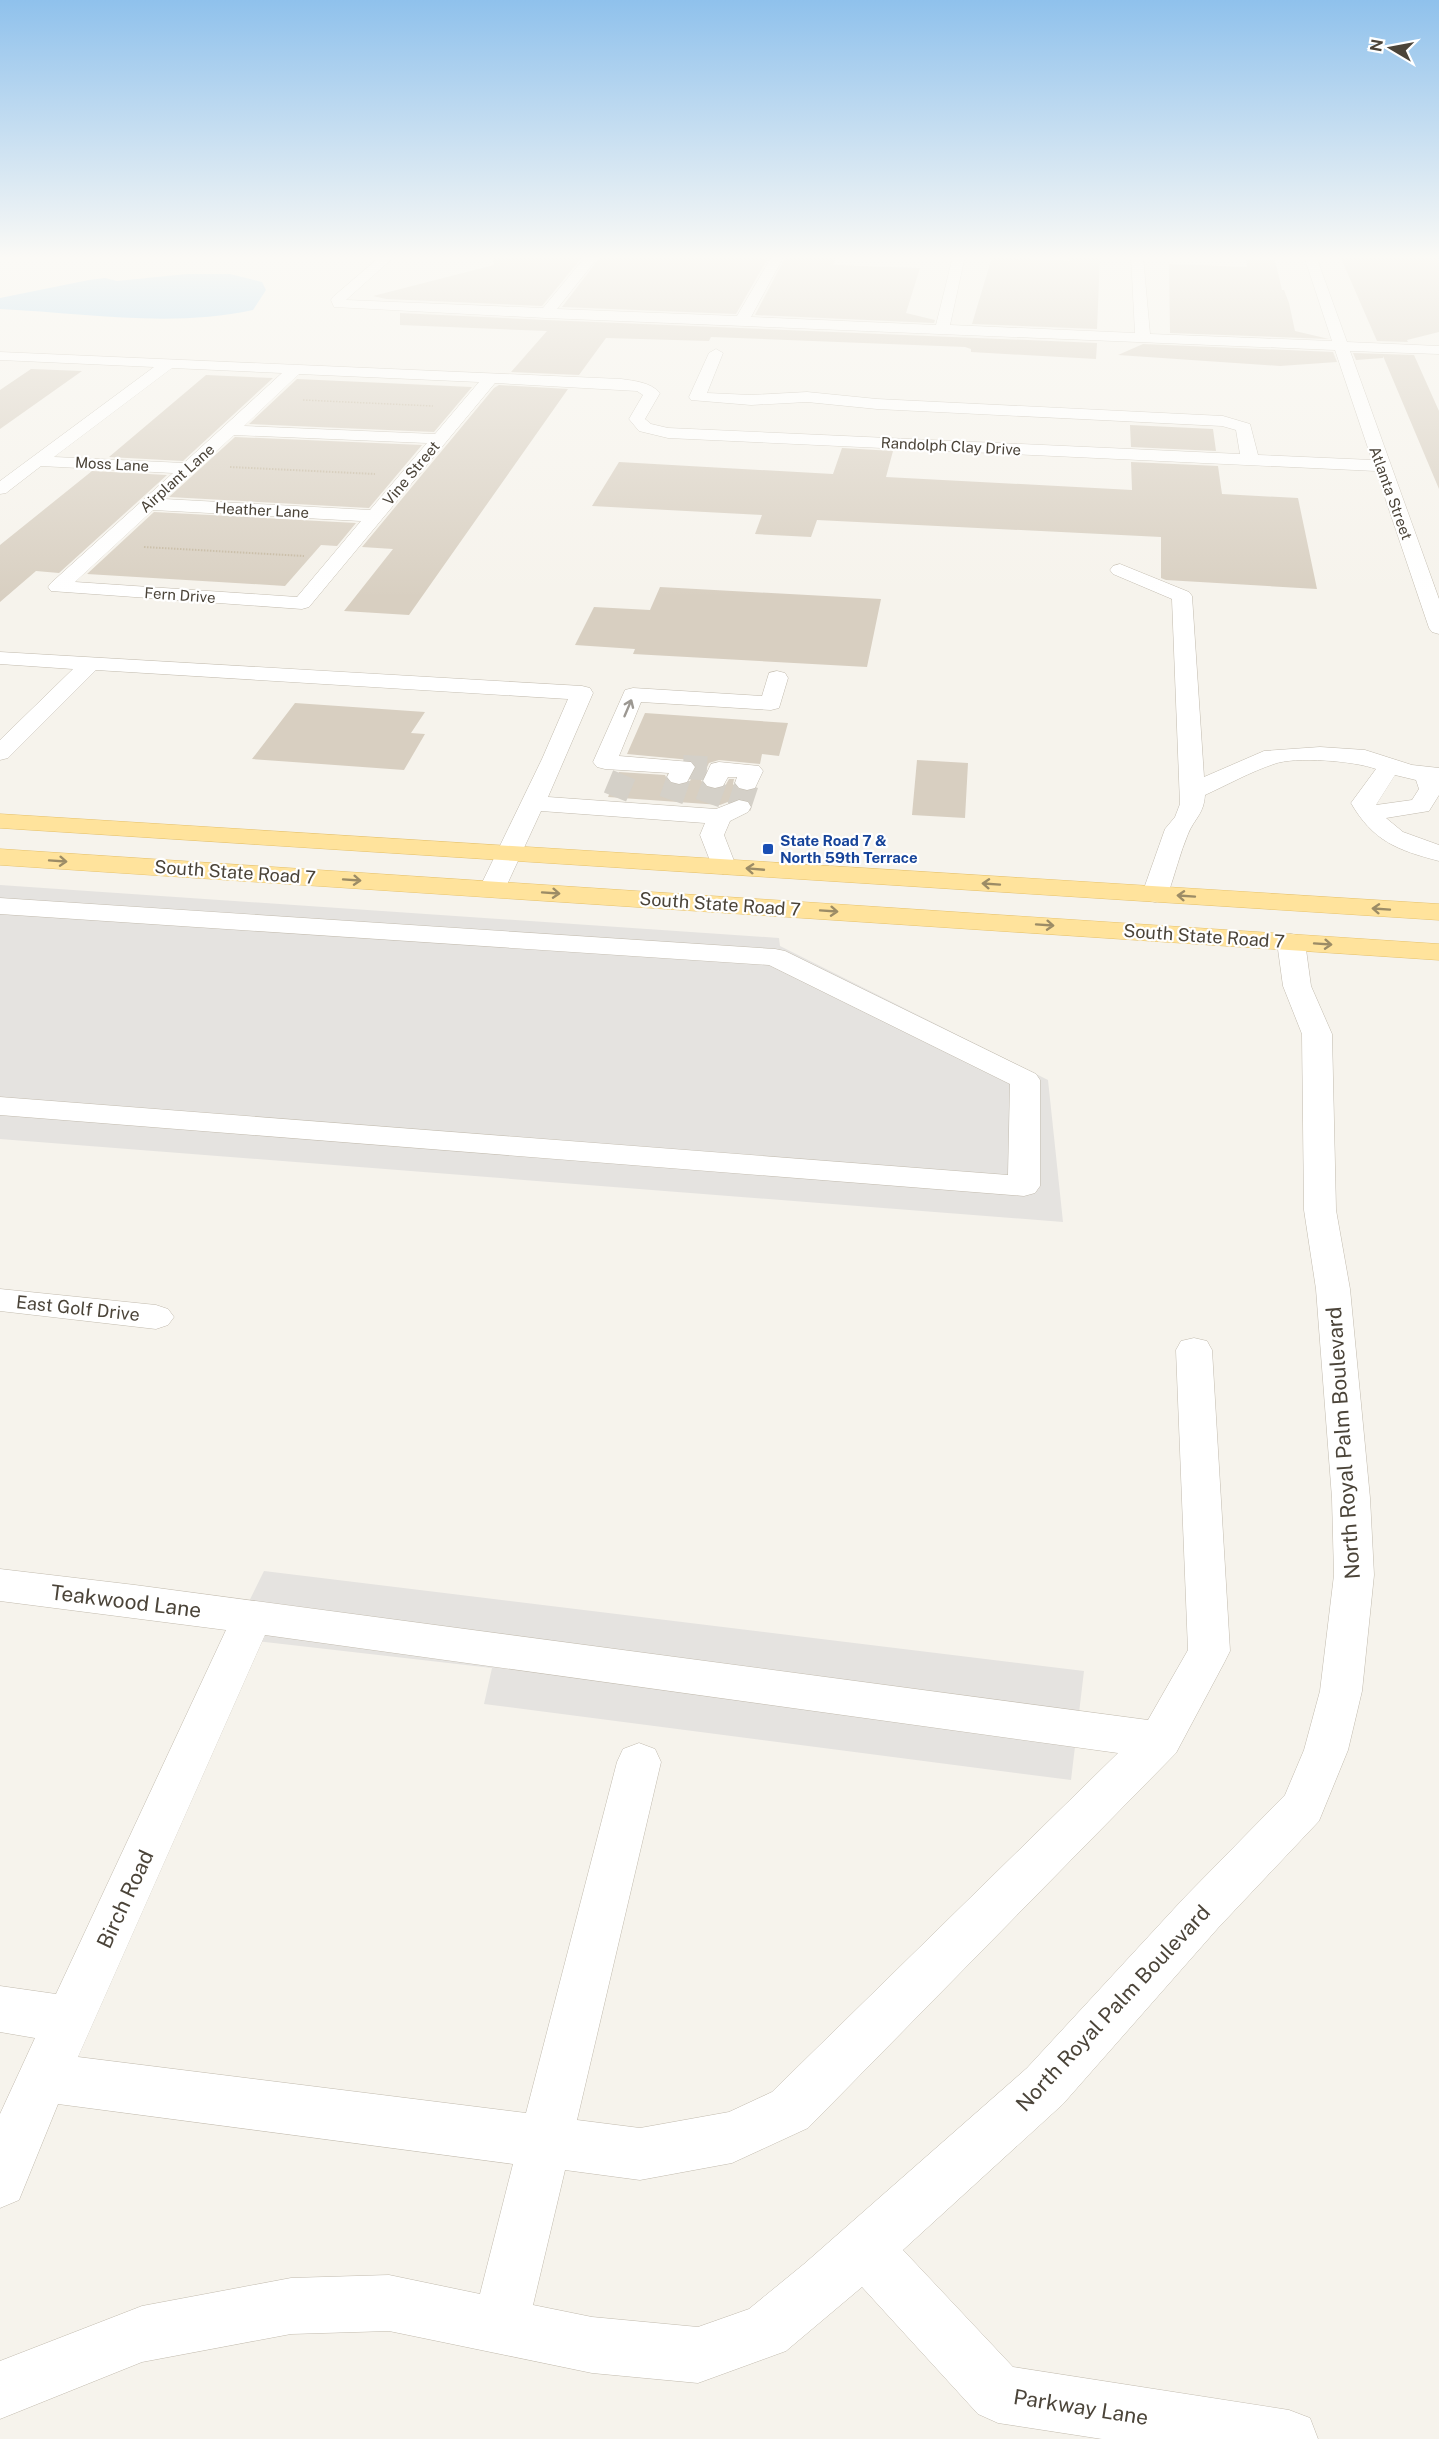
<svg xmlns="http://www.w3.org/2000/svg" width="1439" height="2439" font-family="'Public Sans',sans-serif">
<style>
.parking{fill:#e5e3e0}
.water{fill:#a9d4f2}
.building{fill:#d8cfc1}
.lines{fill:none;stroke-linecap:round;stroke-linejoin:round}
.minor-tunnel{stroke:#d4d0c8;stroke-width:24;stroke-dasharray:24 12;stroke-linecap:butt}
.minor-casing{stroke:#c2bbae;stroke-width:1}
.major-casing{stroke:#e6c16a;stroke-width:1}
.path-far1{stroke:#c4b79f;stroke-width:1.5;stroke-dasharray:1.5 1.5;stroke-linecap:butt}
.path{stroke:#c4b79f;stroke-width:2;stroke-dasharray:1.5 1.5;stroke-linecap:butt}
.minor{fill:#fff;fill-rule:evenodd}
.major{fill:#ffe39c;fill-rule:evenodd}
.oneway{stroke:#9c9892}
.oneway2{stroke:#9c8c66}
.transit-dot{fill:#1a4fb4;stroke:#fff;stroke-width:2}
.labels{text-anchor:middle;dominant-baseline:central;stroke-width:4.5;stroke-linejoin:round;paint-order:stroke}
.far-street-label{font-size:15px;fill:#4b4439;stroke:#fff}
.far-transit-label{font-size:15px;font-weight:bold;fill:#164399;stroke:#fff;text-anchor:start}
.street-label{font-size:18px;fill:#4b4439;stroke:#fff}
.near-street-label{font-size:21px;fill:#4b4439;stroke:#fff}
</style>
<rect width="100%" height="100%" fill="#f6f3ec"/>
<path class="parking" d="M0 885 779 938 780 946 1048 1080 1063 1222 0 1139Z
M264 1571 1084 1671 1071 1780 484 1704 492 1668 231 1638Z"/>
<path class="water" d="M187 274H230L262 282 266 290 253 310C171 328 84 313 0 309V298L89 280 105 278 117 281Z"/>
<path class="building" d="M492 256H583L542 306 386 299 373 296 494 265Z
M601 256H769L736 314 562 307Z
M786 256H837L833 265 920 268 906 313 935 320 934 323 755 315Z
M1070 256H1100L1097 329 972 324 992 257 1069 261Z
M1340 256H1439V332L1407 340 1408 342 1377 341Z
M1246 259 1275 260 1282 290H1284L1289 303 1295 331 1329 339 1170 333 1169 264 1247 267Z
M400 313 546 320 1097 343 1096 359 971 352V349L965 347 711 337 709 341 606 338 579 375 511 372 547 331 400 325Z
M1143 344 1333 352 1337 362 1280 366 1118 355Z
M1353 353 1414 355 1439 411V489L1383 356V358L1356 360Z
M31 369 82 371 0 429V390Z
M206 375 273 378 183 461 109 457Z
M297 379 472 387 434 432 249 424Z
M499 385 568 389 409 615 344 611 393 549 362 547 494 388Z
M1130 425 1213 429 1216 451 1131 447Z
M235 437 422 445 369 508 169 497Z
M842 448 893 451 886 477 1132 490 1131 462 1218 466 1222 494 1298 498 1317 589 1166 580 1161 578V537L817 520 811 537 755 534 762 515 592 506 619 462 833 474Z
M92 471 167 475 59 573 36 571 0 602V545Z
M154 512 356 523 337 546 321 545 285 586 87 574Z
M660 587 881 599 867 667 633 654 635 649 575 645 594 607 650 610Z
M295 703 425 712 411 733 425 734 404 770 252 759Z
M645 713 788 723 779 756 762 754 760 764 719 760 709 763 701 780 705 787 714 790 724 788 729 779H734L733 784 737 789 751 791 748 800 738 798 720 805 608 797 619 772 665 775 669 783 680 786 689 783 697 768 691 760 627 754Z
M917 760 968 763 965 818 912 815Z"/>
<g class="lines">
<path class="minor-tunnel" d="M683 767 719 769
M615 797 625 773
M671 800 679 777
M707 803 715 781
M739 807 747 783"/>
<defs>
<path id="minor" d="M381 256H395L346 300 543 308 586 256H599L557 309 737 316 772 256H784L751 317 936 325 953 256H965L950 325 1135 333 1131 256H1143L1150 334 1332 341 1304 256H1316L1347 342 1439 346V354L1350 351 1439 599V634L1432 632 1429 628 1376 471 668 438 639 431 629 419 643 395 637 391 495 383 309 607 302 609 51 591 48 587 51 583 173 473 41 466 6 493 0 494V481L154 367 0 360V352L621 379C635 381 650 382 660 393L645 419 651 424 668 428 1240 454 1236 430 1222 426 877 409 807 402 751 405 691 400 689 397 709 353 716 349 723 353 707 393 751 395 807 392 877 399 1223 416 1250 424 1258 455 1372 460 1335 350 546 318 334 307 331 300 333 297ZM172 368 282 373 184 463 54 457ZM299 374 479 382 435 434 244 426ZM234 435 427 443 370 510 164 499ZM153 510 361 521 297 597 75 582Z
M1120 564 1189 592 1192 596 1204 777 1264 751 1320 747 1365 750 1412 765 1439 768V795L1429 811 1386 818 1403 832 1439 845V861C1397 850 1373 841 1351 803L1376 769C1355 761 1295 756 1274 764 1250 772 1227 785 1205 795 1204 814 1194 819 1188 834 1180 853 1175 874 1168 894L1164 900 1155 902 1146 900 1142 894 1165 829 1175 817 1180 804 1172 599 1113 574 1110 570 1113 566ZM1395 775 1416 780 1419 789 1412 800 1376 805Z
M0 652 582 686 590 688 593 693 548 797 716 809 739 800 748 802 751 807 748 812 730 821 724 835 736 866 732 871 723 874 714 871 700 835 705 823 541 811 505 889 501 895 492 897 483 895 479 889 542 759 568 699 96 670 8 758 0 760V740L73 669 0 664Z
M777 671 785 673 788 678 779 708 771 710 641 702 619 756 691 762 695 767 687 782 679 784 671 782 667 777 669 773 605 769 597 767 593 762 625 690 633 688 762 696 769 673Z
M719 762 759 766 763 771 755 788 747 790 739 788 735 783 737 777H728L723 786 715 788 707 786 703 781 711 764Z
M0 898 775 949 785 951 1036 1074 1040 1080V1186L1035 1193 1024 1196 0 1115V1097L1008 1175 1010 1084 769 965 0 914Z
M1291 934 1301 936 1305 942 1311 986 1332 1034 1336 1210 1350 1289 1370 1498 1374 1575 1362 1691 1348 1750 1319 1821 1218 1928 1063 2104 903 2250 1013 2367 1289 2410 1310 2418 1318 2439H1102L998 2423 978 2414 862 2287 786 2351 698 2383 592 2373 389 2331 291 2334 142 2362 0 2419V2361L142 2306 291 2278 389 2275 480 2294 513 2164 58 2104 19 2200 0 2208V2114L35 2038 0 2032V1986L56 1994 226 1630 0 1601V1569L135 1585 1148 1720 1188 1650 1176 1350 1181 1341 1194 1338 1207 1341 1212 1350 1230 1651 1224 1663 1176 1753 808 2128 732 2163 640 2180 565 2170 533 2305 592 2317 698 2327 749 2309 804 2264 1027 2068 1184 1898 1285 1795 1304 1750 1320 1691 1334 1575 1332 1498 1316 1289 1304 1210 1302 1034 1283 986 1277 942 1281 936ZM265 1635 1118 1753 772 2092 729 2112 640 2128 577 2120 661 1762 655 1749 639 1743 623 1749 617 1762 526 2113 78 2057Z
M0 1289 156 1305 168 1309 174 1317 168 1325 156 1329 0 1311Z"/>
<path id="major" d="M0 814 1439 904V920L0 828Z
M0 849 1439 944V960L0 865Z"/>
</defs>
<use href="#minor" class="minor-casing"/>
<use href="#major" class="major-casing"/>
<path class="path-far1" d="M303 400 433 406"/>
<path class="path" d="M230 467 375 474
M144 547 304 556"/>
<use href="#minor" class="minor"/>
<use href="#major" class="major"/>
</g>
<defs><path id="oneway-shaft" d="M-6 0H5M1.5-3L5.5 0L1.5 3" fill="none" stroke-width="1.6" stroke-linecap="round" stroke-linejoin="round" transform="scale(1.5)"/></defs>
<use class="oneway" href="#oneway-shaft" transform="translate(628 708) rotate(-67)"/>
<g class="oneway2">
<use href="#oneway-shaft" transform="translate(58 861) rotate(4)"/>
<use href="#oneway-shaft" transform="translate(755 869) rotate(-175)"/>
<use href="#oneway-shaft" transform="translate(352 880) rotate(4)"/>
<use href="#oneway-shaft" transform="translate(991 884) rotate(-176)"/>
<use href="#oneway-shaft" transform="translate(551 893) rotate(4)"/>
<use href="#oneway-shaft" transform="translate(1186 896) rotate(-176)"/>
<use href="#oneway-shaft" transform="translate(1381 909) rotate(-176)"/>
<use href="#oneway-shaft" transform="translate(829 911) rotate(4)"/>
<use href="#oneway-shaft" transform="translate(1045 925) rotate(4)"/>
<use href="#oneway-shaft" transform="translate(1323 944) rotate(4)"/>
</g>
<linearGradient id="sky" x2="0" y2="1"><stop stop-color="#8fc1ec"/><stop offset="0.43" stop-color="#fbfaf6"/><stop offset="1" stop-color="#fbfaf6" stop-opacity="0"/></linearGradient>
<rect width="1439" height="598" fill="url(#sky)"/>
<rect class="transit-dot" x="762" y="843" width="12" height="12" rx="3"/>
<g class="labels">
<g class="far-street-label">
<text transform="translate(951 446) rotate(3)">Randolph Clay Drive</text>
<text transform="translate(112 464) rotate(3)">Moss Lane</text>
<text transform="translate(411 473) rotate(-50)">Vine Street</text>
<text transform="translate(177 478) rotate(-42)">Airplant Lane</text>
<text transform="translate(1391 493) rotate(70)">Atlanta Street</text>
<text transform="translate(262 510) rotate(3)">Heather Lane</text>
<text transform="translate(180 595) rotate(4)">Fern Drive</text>
</g>
<g class="far-transit-label">
<text x="780" y="840">State Road 7 &amp;<tspan x="780" dy="17">North 59th Terrace</tspan></text>
</g>
<g class="street-label">
<text transform="translate(235 872) rotate(4)">South State Road 7</text>
<text transform="translate(720 904) rotate(4)">South State Road 7</text>
<text transform="translate(1204 936) rotate(4)">South State Road 7</text>
<text transform="translate(78 1308) rotate(6)">East Golf Drive</text>
</g>
<g class="near-street-label">
<text transform="translate(1343 1443) rotate(-94)">North Royal Palm Boulevard</text>
<text transform="translate(126 1601) rotate(7)">Teakwood Lane</text>
<text transform="translate(125 1899) rotate(-65)">Birch Road</text>
<text transform="translate(1113 2008) rotate(-47)">North Royal Palm Boulevard</text>
<text transform="translate(1081 2407) rotate(9)">Parkway Lane</text>
</g>
</g>
<g transform="translate(1391 48) rotate(280)" stroke="#ffffff" stroke-width="4.5" paint-order="stroke">
<path d="M0-4.5L10 22L0 15L-10 22Z" fill="#4b4439"/>
<text y="-9" font-size="16" font-weight="bold" text-anchor="middle" fill="#4b4439">N</text>
</g>
</svg>
